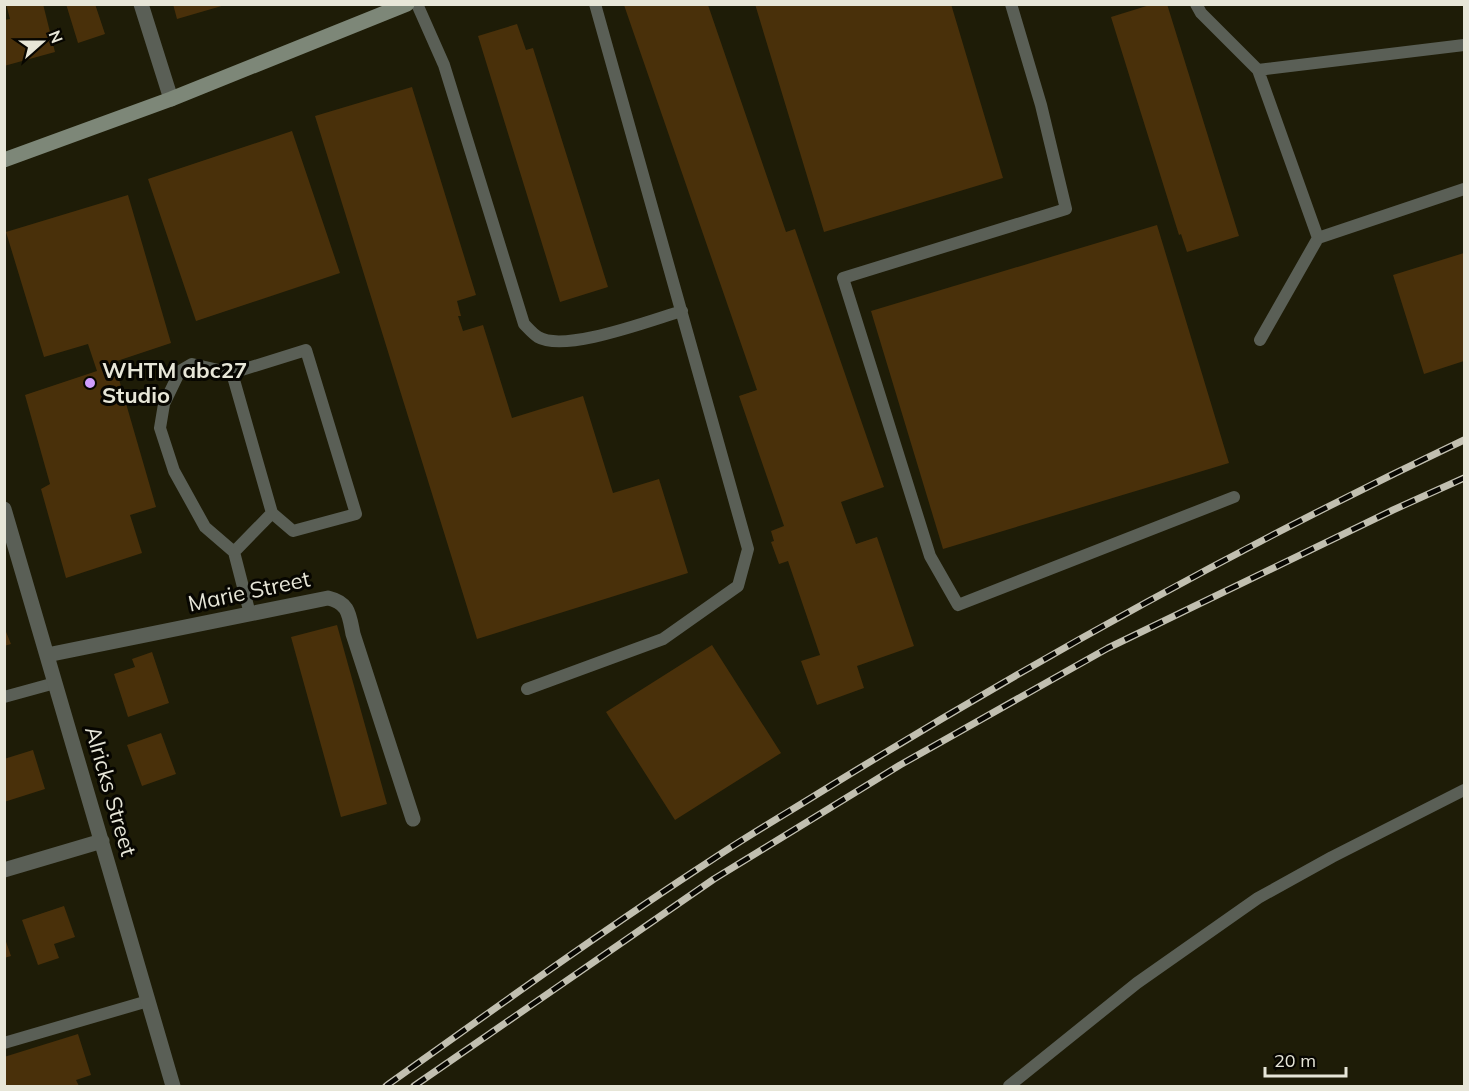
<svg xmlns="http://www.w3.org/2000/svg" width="1469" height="1091" font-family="Mulish,sans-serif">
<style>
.building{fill:#49300a}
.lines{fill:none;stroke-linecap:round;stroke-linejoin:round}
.lane{stroke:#5a5f56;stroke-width:12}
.street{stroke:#5a5f56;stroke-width:15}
.secondary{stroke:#7d8778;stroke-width:15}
.rail-casing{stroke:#c1bfb0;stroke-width:7}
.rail{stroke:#070601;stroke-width:4.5;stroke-dasharray:14;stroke-linecap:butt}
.poi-dot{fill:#d09dfe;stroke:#070601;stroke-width:2}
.labels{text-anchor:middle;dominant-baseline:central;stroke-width:6;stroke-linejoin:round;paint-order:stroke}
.poi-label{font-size:22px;font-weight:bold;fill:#e7e6d8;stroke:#070601;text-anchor:start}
.street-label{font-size:22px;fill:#e7e6d8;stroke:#070601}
</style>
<rect width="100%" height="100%" fill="#1e1c07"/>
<path class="building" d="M6 4H43L55 52 4 66V20L10 19Z
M66 4H95L105 34 78 43Z
M173 4H224L225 5 177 19Z
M755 4H951L1003 178 824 232Z
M1153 4H1167L1239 236 1187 252 1181 234 1179 235 1111 17Z
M624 5H708L786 232 795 229 884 487 841 502 856 544 877 537 914 646 857 666 864 688 817 705 801 661 820 655 788 561 779 564 771 542 774 541 771 531 784 526 739 396 757 390Z
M517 24 526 50 533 48 608 287 560 302 478 36Z
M412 87 476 295 457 301 461 316H458L463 331 483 325 512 418 583 396 613 493 659 479 688 573 477 639 315 116Z
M292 131 340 273 196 321 148 179Z
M128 195 171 343 114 362 156 507 130 515 142 553 66 578 41 489 50 484 25 395 97 371 88 344 44 357 6 232Z
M1157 225 1229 463 943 549 871 311Z
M1464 253V361L1424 374 1393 275Z
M337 625 387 804 341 817 291 637Z
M4 627 11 644 4 646Z
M712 645 781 753 675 820 606 712Z
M152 652 169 703 128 717 114 674 135 667 132 659Z
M161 733 176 774 142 786 127 745Z
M33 750 45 789 4 802V759Z
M64 906 75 937 54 944 59 958 38 965 22 920Z
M4 936 11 956 4 958Z
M78 1034 91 1075 76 1080 79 1086H4V1057Z"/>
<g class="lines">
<path class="lane" d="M417 4 444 65 524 324C528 328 533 334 538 337 565 353 651 320 682 311
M1011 4 1041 105 1066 209 843 278 930 556 958 605 1234 497
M1196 4 1201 13 1258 70
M1464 45 1258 70 1318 238 1464 189
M1260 340 1318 238
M306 350 356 514 293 531 272 513 232 373Z
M232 373 192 364 180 371 164 404 160 428 174 471 205 527 234 552
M250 614 234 552 272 513
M527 689 663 639 738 586 748 549 595 4
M4 697 55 683
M4 1043 148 1001
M1009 1086 1137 983 1258 898 1332 857 1464 790"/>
<path class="street" d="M141 4 171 99
M4 509 173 1086
M47 655 328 598C349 603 349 614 353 634L413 819
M4 870 102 841"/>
<path class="secondary" d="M4 160 171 99 407 4"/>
<defs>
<path id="rail" d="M386 1086C494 1009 602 931 713 859 752 833 792 810 832 785 1037 659 1247 543 1464 440
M414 1086 714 879 900 765 1108 648 1393 510 1464 478"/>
</defs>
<use href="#rail" class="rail-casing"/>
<use href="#rail" class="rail"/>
</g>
<circle class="poi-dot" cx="90" cy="383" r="6"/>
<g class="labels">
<g class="poi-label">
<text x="102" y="370">WHTM abc27<tspan x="102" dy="25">Studio</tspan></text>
</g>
<g class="street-label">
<text transform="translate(249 591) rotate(-12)">Marie Street</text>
<text transform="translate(111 791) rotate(74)">Alricks Street</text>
</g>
</g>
<rect width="1469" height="1091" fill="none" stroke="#e7e6d8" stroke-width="12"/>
<g transform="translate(42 42) rotate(69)" stroke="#070601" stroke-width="4.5" paint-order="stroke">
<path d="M0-4.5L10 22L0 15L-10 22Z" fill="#e7e6d8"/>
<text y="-9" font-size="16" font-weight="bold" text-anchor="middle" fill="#e7e6d8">N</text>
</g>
<path d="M1265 1067v9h81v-9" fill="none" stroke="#e7e6d8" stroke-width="3"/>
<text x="1274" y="1067" font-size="18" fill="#e7e6d8" stroke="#070601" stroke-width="4.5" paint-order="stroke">20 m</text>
</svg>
